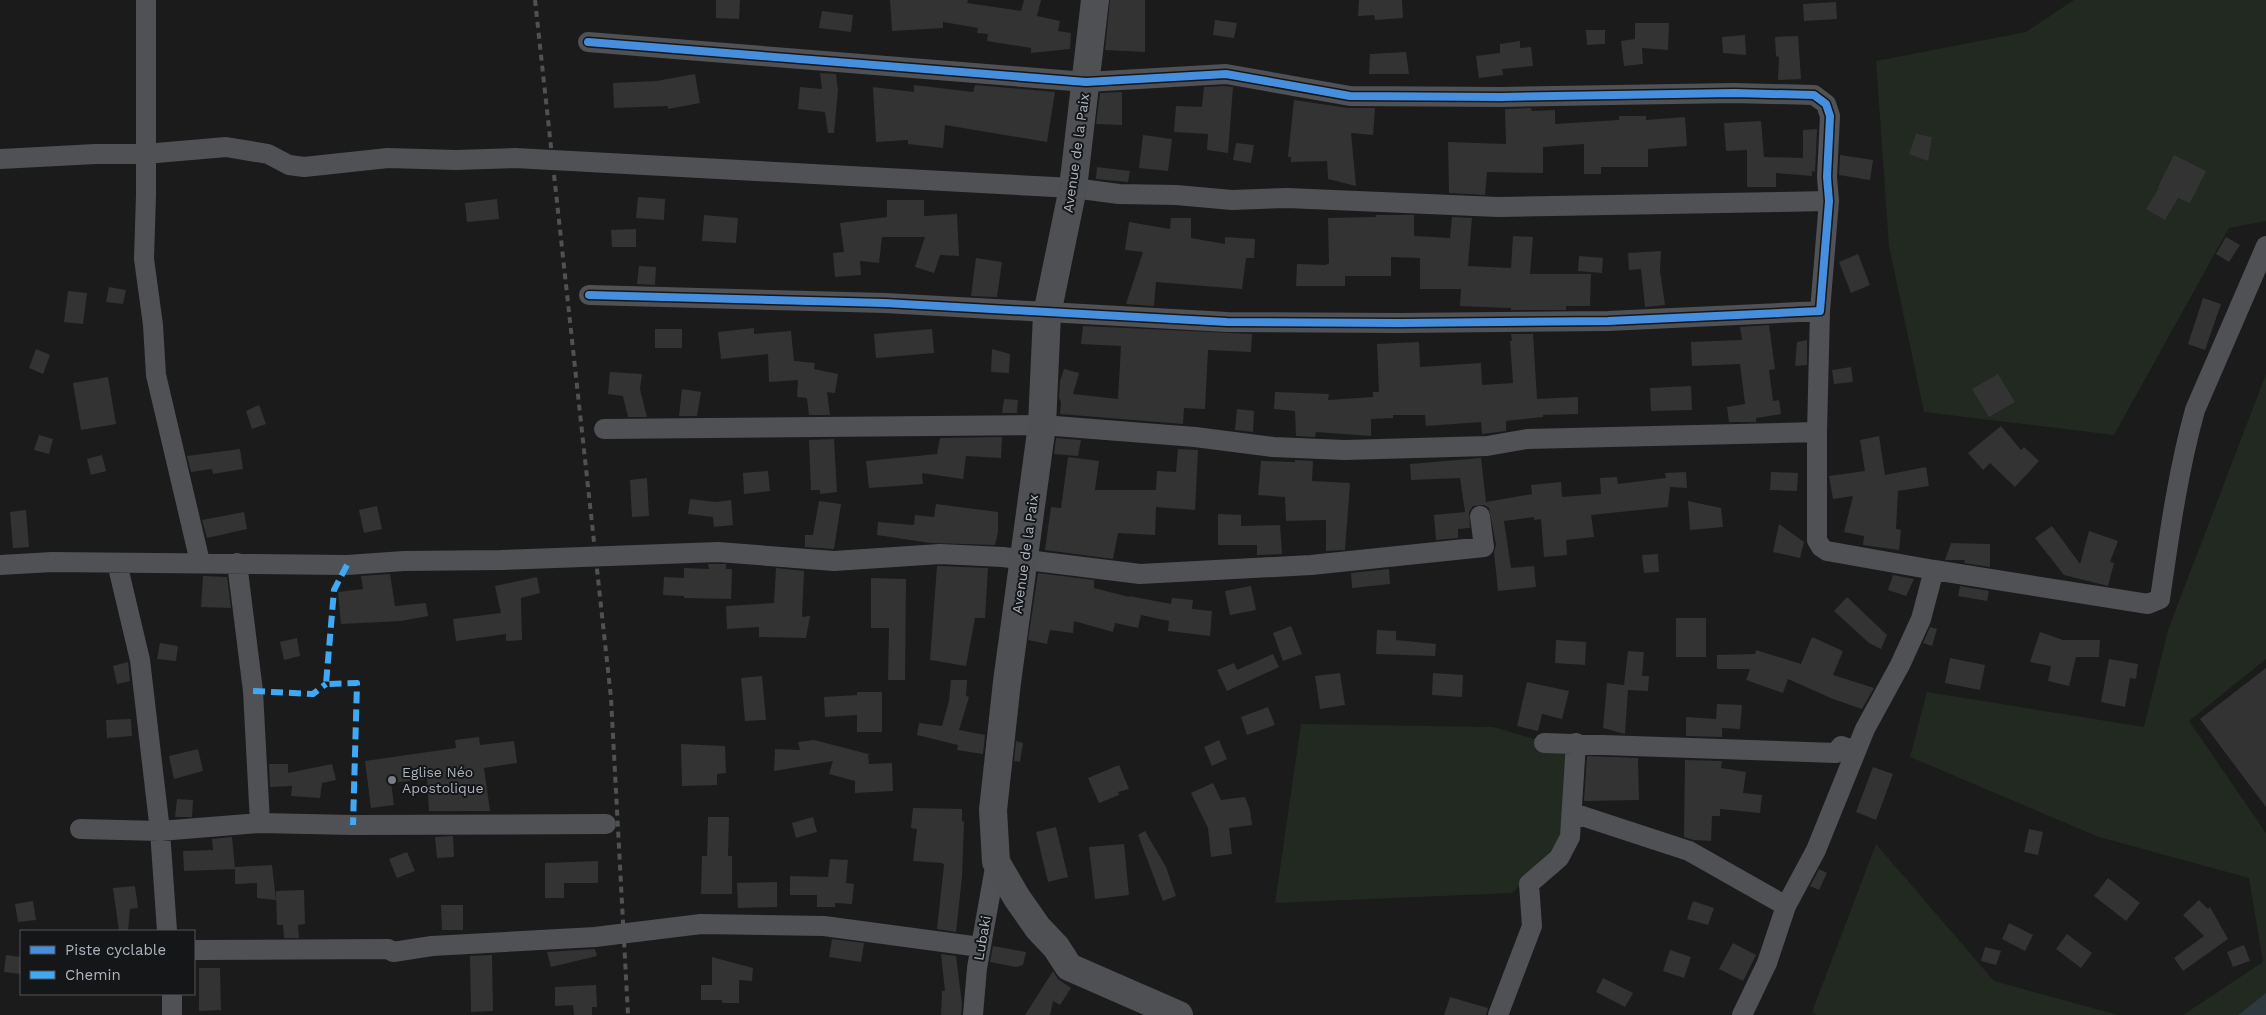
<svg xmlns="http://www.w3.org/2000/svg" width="2266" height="1015" font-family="'Work Sans',sans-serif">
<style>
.green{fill:#212921}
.water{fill:#2d383f}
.building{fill:#333334}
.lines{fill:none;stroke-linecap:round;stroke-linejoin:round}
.street{stroke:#4f5155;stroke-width:20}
.secondary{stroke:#4e5053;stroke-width:28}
.rail{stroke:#505154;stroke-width:4;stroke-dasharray:6 5;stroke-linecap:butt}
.quiet{stroke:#3fa9f5;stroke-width:6;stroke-dasharray:12 6;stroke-linecap:butt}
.cycleway-casing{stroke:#151618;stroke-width:11}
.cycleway{stroke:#468fdf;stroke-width:8}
.poi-dot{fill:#7a7e85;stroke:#151618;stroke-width:2}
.labels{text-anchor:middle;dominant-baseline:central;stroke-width:4;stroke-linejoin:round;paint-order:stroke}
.street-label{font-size:14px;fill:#adb3bd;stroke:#151618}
.poi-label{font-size:14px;fill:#adb3bd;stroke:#151618;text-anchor:start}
</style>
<rect width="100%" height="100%" fill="#1b1b1c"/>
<path class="green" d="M2074 0H2266V221L2229 228 2114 435 1924 412 1889 246 1876 61 2026 32Z
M2266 374V659L2189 721 2266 833V993L2238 1015H2183L2263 962 2249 878 2099 837 1910 757 1927 692 2144 727 2168 630Z
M1301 724 1493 727 1573 750 1567 835 1512 893 1275 903Z
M1876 844 1994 981 2118 1015H1817L1812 1012Z"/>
<path class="water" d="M2266 993V1015H2238Z"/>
<path class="building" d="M716 0H740L739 19 716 18Z
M890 0H968L967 3 1021 11 1024 0H1041L1037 16 1060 21 1058 31 1071 33 1070 49 1031 53V48L987 41 988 34 977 33 978 28 943 22V28L892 31Z
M1110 0H1145V52L1105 50Z
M1359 0H1402L1403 18 1375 20 1374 15 1358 16Z
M1836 2 1837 19 1804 21 1803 4Z
M822 11 853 15 851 32 819 28Z
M1215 20 1237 23 1234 38 1213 35Z
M1635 23H1669L1668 50 1642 48 1643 64 1624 66 1621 41 1635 39Z
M1586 30H1605V44L1587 45Z
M1745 35 1746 55 1723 53 1722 37Z
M1798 36 1801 79 1778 80 1779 57 1776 56 1775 37Z
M1520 41V48L1531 47 1533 66 1502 69 1503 75 1479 78 1476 56 1500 53V44Z
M1406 52 1409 74H1369L1370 54Z
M820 73 836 74 838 90 834 133H828L825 112 798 109 800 87 822 89Z
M695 74 700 103 668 109V106L614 108 613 83 656 81Z
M914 85 973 92 975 85 1055 92 1047 142 945 125 943 148 908 144V140L876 142 873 87 914 92Z
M1225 86 1233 87 1228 153 1207 150 1208 134 1174 132 1176 106 1202 107 1204 87Z
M1122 92V125L1096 124 1100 93Z
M1294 100 1348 108H1375L1373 135 1351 133 1356 186 1328 179 1327 161 1291 162V157H1288Z
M1531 108 1532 111 1555 110V124L1619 120V116H1646V120L1685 117 1687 146 1648 149V167H1601V174H1584V144L1543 147V173L1487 172 1485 195 1449 193 1448 142 1506 144 1505 109Z
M1761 121 1764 157 1803 158V130L1817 129 1815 172 1812 171V176L1776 173V187H1747V150L1726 151 1724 123Z
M1916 134 1932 137 1928 161 1909 154Z
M1143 135 1172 139 1168 171 1139 168Z
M1236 143 1254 145 1251 163 1233 160Z
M1840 155 1873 160 1870 180 1839 175Z
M2174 155 2206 171 2190 203 2178 198 2165 220 2146 209 2159 188 2158 187Z
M1097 167 1130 171 1128 182 1096 179Z
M638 197 665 199 664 220 636 218Z
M497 199 499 219 467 222 465 203Z
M887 200H924V216L957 214 959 256 940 255 934 273 915 267 925 237H882L879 263 860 261 861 275 835 277 833 253 844 252 840 223 887 217Z
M704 215 738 218 736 243 702 241Z
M1376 215H1414V236L1450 238 1452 217 1472 218 1468 266 1511 268 1513 236 1533 237 1530 274H1591L1590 306H1566V310H1511V308L1460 306 1461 289H1420V258L1391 257V276H1345V286H1296L1297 264 1326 265 1329 263 1328 218 1376 217Z
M1171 218H1191V238L1225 244V237L1255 239 1254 258H1246L1242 289 1156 282 1154 306 1126 304 1143 252 1125 250 1129 222 1170 229Z
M636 229V247H612L611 230Z
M2226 237 2240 245 2229 262 2216 254Z
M1661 251 1660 271 1665 305 1645 307 1641 269 1629 270 1628 253Z
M1858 254 1870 285 1851 293 1839 262Z
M1579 256 1603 258 1602 273 1578 271Z
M976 258 1002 262 997 297 971 296Z
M639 266 656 267 655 285 637 284Z
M109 287 126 290 123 304 106 302Z
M68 291 87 293 83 324 64 322Z
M2203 298 2221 304 2205 350 2188 344Z
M1769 325 1775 369 1769 370 1773 401 1779 400 1781 414 1756 418V422H1729L1727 407 1745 404 1740 364 1692 366 1691 342 1742 340 1740 327Z
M1083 326 1252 334 1251 352 1208 350 1205 409 1184 408 1183 424 1060 414 1061 402 1059 398 1060 381 1064 369 1079 373 1073 394 1118 399 1121 346 1081 344Z
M754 328V334L791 331 794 361 815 363 814 369 838 374 835 393 827 392 830 415H809L807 398 797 397 798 380 769 382 768 354 721 359 718 332Z
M655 329H682V348H655Z
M932 329 934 353 876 358 874 334Z
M1511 334H1533L1537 399 1578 397V414L1543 415V417L1506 421V431L1482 434 1481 422 1426 426 1425 415H1393V418L1371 419V436L1316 432 1315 437 1296 436 1295 411 1274 409 1275 392 1329 394 1328 400 1373 397V392H1379L1377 344 1419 342 1420 367 1481 363 1482 385 1513 383 1510 341H1512Z
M1807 340V365L1795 366 1797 342Z
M36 349 50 355 43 374 29 368Z
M992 349 1010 354 1009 373 991 372Z
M1851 367 1853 382 1834 384 1832 370Z
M610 372 642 374 640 389 647 417H628L623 396 608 394Z
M1998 374 2015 402 1989 417 1972 389Z
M108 377 116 424 81 430 73 383Z
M1691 386 1692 410 1651 411 1650 388Z
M682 389 701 392 697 416H679Z
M1004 399 1018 400 1017 413H1002Z
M259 405 266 424 252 429 246 411Z
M1237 409 1254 411 1253 432 1235 430Z
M2001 426 2021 450 2024 447 2039 461 2015 487 1990 463 1983 470 1968 453Z
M39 435 53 439 49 454 34 450Z
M1879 436 1885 475 1926 467 1929 486 1898 491 1896 529 1901 530 1899 550 1863 545 1864 536 1844 532 1853 496 1833 499 1829 476 1865 471 1860 440Z
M1002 437 1001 458 966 456 963 479 922 473 923 484 869 488 866 461 937 454 940 438Z
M1056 438 1081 440 1078 456 1054 454Z
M834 439 837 492 820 494V490H811L809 440Z
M240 449 243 469 213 474 212 469 191 472 187 456Z
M1178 449 1198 450 1195 510 1156 507 1155 535 1118 533 1113 559 1045 550 1051 507 1061 508 1068 457 1099 461 1095 490H1156L1157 471 1176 472Z
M102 455 106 471 91 475 87 459Z
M1481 458 1486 502 1532 494 1531 485 1561 482 1562 497 1601 494 1600 478 1617 477 1618 484 1666 478 1665 473 1686 472 1687 488 1670 487 1668 507 1591 515 1594 537 1566 540 1567 555 1544 557 1541 519 1534 520V517L1504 521 1511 568 1534 566 1536 587 1498 591 1494 552 1496 545 1489 508 1484 505 1473 506 1469 512 1470 528 1458 529V538L1436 540 1434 515 1465 512 1460 478 1411 480 1410 464Z
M1295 460 1313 461 1312 481 1350 483 1345 550 1326 551V520L1286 521 1285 497 1258 495 1261 461 1295 462Z
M768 471 770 491 744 494 743 473Z
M1771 472 1798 473 1797 491 1770 490Z
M647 478 649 516 632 517 630 480Z
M690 499 716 502 731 500 733 525 714 527 713 517 688 514Z
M819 501 841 504 834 549 805 547V535H813Z
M1688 501 1721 508 1723 527 1690 530Z
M936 504 998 512V532L995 545 931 543 877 535 878 522 914 525 915 515 934 517Z
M377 506 382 529 364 533 359 510Z
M26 510 29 547 13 548 10 512Z
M244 512 247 529 207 538 202 520Z
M1218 514 1241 515V526L1280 525 1282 554 1257 555V545H1218Z
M1779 524 1804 542 1800 558 1773 552Z
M2052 526 2080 564 2089 531 2118 541 2110 562 2114 563 2108 586 2064 575 2035 538Z
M1951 543 1990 544V567L1964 563 1965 560H1945Z
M1658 554 1659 572 1644 573 1642 555Z
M708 564H726V569H732L731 599 684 598V596L663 595 664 577 684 578V568L709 569Z
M937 566 988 568 985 618H975L966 666 930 660Z
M776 568 804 571 802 617 810 616 806 638 759 637V627L727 629 726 606 774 603Z
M1389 569 1390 584 1352 588 1351 573Z
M1038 573 1094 580V588L1129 597V596L1171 604 1172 598 1193 600 1192 609 1212 611 1210 636 1168 631 1169 621 1141 615 1138 628 1115 623 1113 632 1074 621 1073 633 1050 630 1047 644 1028 640Z
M390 574 395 606 426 603 428 616 401 621 341 624 338 592 363 589 361 576Z
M1893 575 1914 579 1906 596 1888 590Z
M203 576 227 577 231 608 201 607Z
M537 577 540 593 521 598 522 640 506 641V634L456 641 453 619 501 613 495 586Z
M871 578 906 579 905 680H888L889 628H871Z
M1251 586 1256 610 1230 615 1225 591Z
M1960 586 1989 591 1987 601 1958 596Z
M1847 597 1887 635 1881 649 1869 643 1834 611Z
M1676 618H1706V657H1676Z
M1291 626 1302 654 1283 661 1273 633Z
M1930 627 1937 629 1932 646 1923 643Z
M1377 630 1396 631V640L1436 644 1435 656 1376 654Z
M2040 632 2063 640H2100L2099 657H2076L2069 686 2048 681 2051 666 2030 662Z
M1812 637 1843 651 1833 675 1874 688 1862 709 1833 699 1788 679 1783 693 1746 680 1750 669H1717V655L1755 654 1756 650 1801 664Z
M297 638 300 656 284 660 280 642Z
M1556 640 1586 642 1585 665 1555 663Z
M160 643 178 646 176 661 157 659Z
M1628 651 1644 652 1642 676H1649L1648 691 1628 690 1625 734 1603 728 1607 683 1624 685Z
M1273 654 1279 667 1227 691 1217 670 1234 663 1237 670Z
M1950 658 1985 665 1980 690 1945 683Z
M2109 659 2138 664 2136 679 2130 678 2125 707 2101 702Z
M128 662 130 681 117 684 113 666Z
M2266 668V807L2200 719Z
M1340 673 1345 705 1320 709 1315 676Z
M1433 673 1463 675 1462 697 1432 695Z
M762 676 766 720 745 721 741 678Z
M951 680H967L966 696 969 697 959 730 985 735 983 754 957 750 958 745 917 735 919 723 942 726 949 701Z
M1527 682 1569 691 1562 719 1542 714 1538 731 1517 726Z
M857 692H882V732H857V715L825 717 824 697 857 695Z
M1717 704 1742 705 1740 729 1722 728V737L1686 736V717L1716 719Z
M1268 707 1275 725 1247 735 1241 717Z
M131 719 132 736 107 738 106 720Z
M479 737 480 745 514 741 517 763 484 768 490 811H429L427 779 391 783 394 805 371 808 365 761 456 748 455 740Z
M814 740 872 755H868L869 764 892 763 893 791 855 793V781L829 774 833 761 774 771 775 749 800 750 798 742Z
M1219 740 1227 759 1212 766 1204 747Z
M1016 741 1023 743 1020 762 1014 761Z
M681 744 725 746 726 773 717 774V785L682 786Z
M198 749 203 771 174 779 169 756Z
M1587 756 1638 758 1639 800 1584 801Z
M1685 760 1722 761 1721 768 1746 772 1743 793 1762 795 1760 813 1720 809V816H1712L1711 841 1694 840 1684 837Z
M269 764H288V773L332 764 336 780 322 783 320 798 291 796 292 786 270 787Z
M1119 765 1129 789 1118 792 1119 795 1099 803 1088 778Z
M1873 767 1893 774 1876 820 1856 812Z
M1213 783 1221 800 1245 797 1250 810 1252 825 1229 828 1232 854 1211 857 1208 828 1191 793Z
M177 799 193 800 192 817H175Z
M913 808 962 809V821L964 822 962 877 956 932 937 929 944 865 942 863 913 861 917 829 911 828Z
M708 817H729L728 856H732V894H701L702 856H707Z
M813 817 817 832 796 838 792 823Z
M1056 827 1068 877 1048 882 1036 832Z
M2029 829 2043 832 2038 855 2024 852Z
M1145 831 1166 867 1176 896 1163 901 1138 835Z
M453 836 454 857 437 858 435 837Z
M232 837 235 869 184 871 183 851 213 850 212 839Z
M1124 844 1129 895 1095 899 1089 847Z
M407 852 415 871 397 878 389 859Z
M830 859 848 860 846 883 854 884 852 904 835 903V907H817V895H790V876L828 877Z
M598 861V883H564V898H545V863Z
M272 865 276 900 257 898V883L235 884V867Z
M1819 869 1827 873 1819 890 1810 886Z
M2108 878 2140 903 2126 921 2094 896Z
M777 882V907L738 908 737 883Z
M135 886 138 908 130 909 128 931H119L113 888Z
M304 890 305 924 298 925 299 938H284L283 925H277L276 891Z
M2199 900 2208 909 2210 907 2228 939 2183 971 2174 958 2204 936 2183 915Z
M33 901 36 920 18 922 15 904Z
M1693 901 1714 908 1708 925 1687 919Z
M441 905H463V930H442Z
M2009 923 2033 935 2025 951 2002 939Z
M2067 934 2092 953 2081 968 2056 949Z
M832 939 864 943 861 962 829 957Z
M1733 943 1756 955 1743 981 1719 969Z
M2244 945 2250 961 2233 967 2227 952Z
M993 946 1026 952 1023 965 1016 967 990 962Z
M1985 947 2001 951 1996 965 1981 961Z
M595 949 597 956 551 967 547 952Z
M1670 950 1691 957 1684 978 1663 971Z
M941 954 956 956 962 1004 961 1015H941L942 991H945Z
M6 955 21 957V974L4 972Z
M492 955 493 1011 471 1012 470 956Z
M712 957 753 968 752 981 739 980V1003H722V1000H701V985H712Z
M199 968H220L221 1010 199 1011Z
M1053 971 1058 979 1071 988 1060 1005 1053 1001 1050 1015H1025Z
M1603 978 1633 993 1625 1007 1596 992Z
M596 985 597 1007H592V1015H574L573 1005 555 1006V987Z
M1450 997 1488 1008 1486 1015H1444Z"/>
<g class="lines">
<path class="street" d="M146 0V195L144 259 153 325 156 375 200 562
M588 42 1086 82 1226 74 1350 96 1501 97 1734 93 1814 95 1826 104 1830 116 1827 177 1829 201 1820 311 1608 321 1400 323 1227 322 885 303 589 295
M0 159 96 154H145L226 147 268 154 289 165 304 167 388 158 456 160 515 158 1073 188 1119 194 1176 195 1232 200 1287 198 1498 207 1829 201
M604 429 1042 425 1195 437 1273 447 1345 450 1487 446 1527 439 1817 432 1820 311
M1817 432V540L1821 547 1827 551 1934 570
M117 563 140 660 160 831 167 931
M237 563 253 691 260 823
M0 565 52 562 347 565 404 561 501 560 718 552 834 561 940 554 1003 557 1140 574 1311 565 1484 547 1480 516
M1544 743 1836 753 1841 746 1855 751
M1573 813 1689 851 1786 906
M80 829 160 831 260 823 353 825 606 824
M194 950 388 949 393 952 432 946 595 937 701 924 824 926 980 947
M172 994V1015
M973 1015 977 968 996 862
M1498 1015 1532 926 1529 884 1559 858 1570 837 1576 743
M1742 1015 1767 963 1786 906 1816 850 1865 729 1900 665 1921 619 1934 570 2148 604 2160 599C2169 536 2178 471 2195 410L2266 246"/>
<path class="secondary" d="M1095 0 1073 188 1047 314 1042 425 1007 682 993 810 996 862 1017 898 1038 928 1056 947 1069 967 1179 1015"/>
<path class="rail" d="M535 0 611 698 628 1015"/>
<path class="quiet" d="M347 565 334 590 326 684 357 683 353 825
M253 691 313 694 326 684"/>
<defs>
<path id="cycleway" d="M588 42 1086 82 1226 74 1350 96 1501 97 1734 93 1814 95 1826 104 1830 116 1827 177 1829 201 1820 311 1608 321 1400 323 1227 322 885 303 589 295"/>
</defs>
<use href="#cycleway" class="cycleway-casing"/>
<use href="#cycleway" class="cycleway"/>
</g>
<circle class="poi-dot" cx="392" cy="780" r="5"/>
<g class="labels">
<g class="street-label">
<text transform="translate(1076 153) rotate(-82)">Avenue de la Paix</text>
<text transform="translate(1025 554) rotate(-82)">Avenue de la Paix</text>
<text transform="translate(982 938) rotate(-80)">Lubaki</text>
</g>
<g class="poi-label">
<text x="402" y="772">Eglise Néo<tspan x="402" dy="16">Apostolique</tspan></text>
</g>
</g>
<rect x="20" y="930" width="175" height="65" fill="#151618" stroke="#52555a"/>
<rect x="30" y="946" width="25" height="8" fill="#468fdf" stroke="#52555a"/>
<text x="65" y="955" font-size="15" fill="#adb3bd">Piste cyclable</text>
<rect x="30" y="971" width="25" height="8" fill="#3fa9f5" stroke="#52555a"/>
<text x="65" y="980" font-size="15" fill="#adb3bd">Chemin</text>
</svg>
